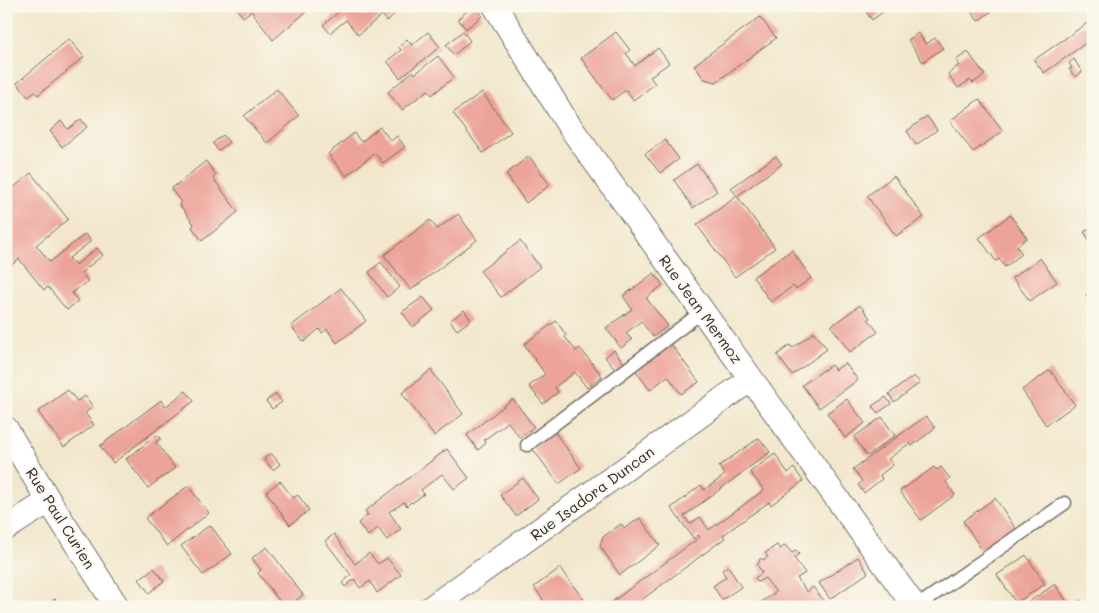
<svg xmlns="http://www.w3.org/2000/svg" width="1099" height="613" font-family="Mali,sans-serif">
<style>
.building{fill:#eca399}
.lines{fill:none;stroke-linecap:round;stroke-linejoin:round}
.lane-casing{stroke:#716d63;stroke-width:15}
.street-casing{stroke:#716d63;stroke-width:26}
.lane{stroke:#fff;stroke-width:12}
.street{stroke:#fff;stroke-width:24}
.labels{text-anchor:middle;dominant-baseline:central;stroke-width:4;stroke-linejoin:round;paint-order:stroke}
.street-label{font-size:15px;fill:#2b2b2b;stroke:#fbf7ec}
</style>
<rect width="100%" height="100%" fill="#fbf7ec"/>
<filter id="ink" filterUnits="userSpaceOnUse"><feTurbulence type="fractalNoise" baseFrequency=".02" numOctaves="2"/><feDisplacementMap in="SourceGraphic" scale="10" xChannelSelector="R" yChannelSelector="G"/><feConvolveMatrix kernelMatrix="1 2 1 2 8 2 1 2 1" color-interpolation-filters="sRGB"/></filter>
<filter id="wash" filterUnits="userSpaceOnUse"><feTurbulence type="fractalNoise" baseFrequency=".0096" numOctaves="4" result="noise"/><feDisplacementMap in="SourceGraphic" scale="20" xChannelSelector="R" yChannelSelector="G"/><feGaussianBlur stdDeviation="1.12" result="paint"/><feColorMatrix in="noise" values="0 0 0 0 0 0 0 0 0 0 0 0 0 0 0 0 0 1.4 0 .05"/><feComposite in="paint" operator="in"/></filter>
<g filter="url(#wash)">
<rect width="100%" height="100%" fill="#f2e7cc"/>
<g id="blocks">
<path class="building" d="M234 6H313L273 40 251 11 243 17Z
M343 6H395L398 11 387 21 382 15 358 35 346 20 330 33 323 25 340 11 339 10Z
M473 6H477L482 16 466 29 458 19Z
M862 6H891L872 20Z
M972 6H999L978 21 969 9Z
M760 17 776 38 716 82 704 79 694 65Z
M1093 19V45L1090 40 1044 73 1034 60Z
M463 31 470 41 454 55 446 45Z
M428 32 440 47 400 78 387 61 401 50 399 47 407 39 412 45Z
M616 32 630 50 626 53 635 66 658 48 669 63 650 77 655 84 633 100 626 90 612 100 581 58Z
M918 33 926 44 935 38 943 48 923 62 908 40Z
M69 39 84 57 38 95 35 92 28 97 17 83Z
M968 52 985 75 973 83 970 80 958 88 948 74 959 65 956 60Z
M438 56 454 77 432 95 428 90 402 110 388 92 413 71 415 74Z
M1074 59 1082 72 1075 77 1069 69 1072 68 1069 63Z
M277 89 299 116 267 143 244 116Z
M482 92 511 132 483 153 453 113Z
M979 99 1003 131 973 152 950 121Z
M927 116 937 130 916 145 907 131Z
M81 119 87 127 62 147 50 131 61 121 68 129Z
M380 127 391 141 397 136 405 147 383 163 375 153 346 176 328 154 354 133 361 142Z
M223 135 229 142 218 151 213 143Z
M665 140 679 159 660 173 645 154Z
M529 156 550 185 526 203 506 174Z
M776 156 782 164 737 196 731 188Z
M206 161 216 175 213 178 238 212 202 241 192 227 194 224 179 204 181 202 171 189Z
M697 164 717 191 693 208 674 180Z
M31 173 68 219 36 245 50 262 85 234 91 241 69 258 76 265 97 248 103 255 81 273 88 281 72 293 78 301 67 310 48 287 44 290 19 259 9 267 6 263V194Z
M894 176 924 217 896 236 867 196Z
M737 196 775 248 735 277 697 225Z
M458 214 477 240 411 290 384 255 430 220 437 229Z
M1010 215 1027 238 1017 246 1022 254 1005 267 999 259 996 261 979 238Z
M1093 226V245L1084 232Z
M520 241 540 267 501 297 480 271Z
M792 250 811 278 796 289 793 286 771 302 753 277Z
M1040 258 1057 282 1030 301 1012 278Z
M381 262 400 287 387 297 369 272Z
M654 273 663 285 646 298 668 326 653 337 641 321 626 333 632 340 621 348 606 328 632 309 623 296Z
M341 288 366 321 337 343 327 329 322 333 319 329 304 342 291 326Z
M1093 290V305L1086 295Z
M423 297 434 310 413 327 402 312Z
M860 305 870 318 868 319 878 332 850 352 831 326Z
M464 310 471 320 457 330 450 321Z
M556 321 566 335 565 337 576 351 580 348 602 376 587 388 575 372 555 387 558 392 543 404 529 386 545 374 524 344Z
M814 332 827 349 792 375 777 355 790 345 793 348Z
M670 343 699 382 681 394 668 376 650 390 635 370Z
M614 350 625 365 617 372 605 357Z
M845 363 858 380 819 408 802 385 831 365 835 370Z
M431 370 463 414 434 436 402 393Z
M1050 370 1075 405 1046 425 1022 390Z
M914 376 920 383 894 402 889 394Z
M68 390 77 401 85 396 93 407 85 413 94 425 64 447 38 412Z
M186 391 194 401 113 463 100 446 161 400 165 407Z
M276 394 282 402 272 409 266 401Z
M886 397 891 404 878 413 872 406Z
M513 399 534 427 520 438 508 422 484 440 486 443 478 450 467 435Z
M847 399 865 423 845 438 827 413Z
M926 416 935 428 912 446 910 443 888 459 893 465 880 475 882 479 864 493 858 485 862 481 853 469Z
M882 417 895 436 867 456 854 437Z
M554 431 581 468 559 484 532 448Z
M157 435 161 438 156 442 175 468 148 488 126 459Z
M759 438 770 452 684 516 690 524 700 517 709 530 764 490 750 472 775 454 788 473 794 468 803 481 771 505 769 502 723 535 725 538 632 607H605L700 537 698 535 694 539 671 508 701 485 704 490 725 475 719 466Z
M447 449 469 478 454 489 442 474 421 490 424 494 412 503 411 502 407 506 404 502 389 512 401 529 387 540 378 528 368 536 358 523 368 515 365 511Z
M271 453 280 464 273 470 264 459Z
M934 467 937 470 941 467 950 478 946 482 955 495 921 520 900 491Z
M523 478 538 499 516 516 500 495Z
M280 481 293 498 298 495 309 510 290 525 266 492Z
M188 486 209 513 167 546 145 518Z
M995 498 1018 532 985 555 963 521Z
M640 518 660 545 620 575 600 546 603 537 621 524 625 528Z
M210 525 232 554 203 575 181 546Z
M334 534 355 564 369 553 378 564 387 558 401 575 377 593 370 581 360 588 354 579 345 587 342 583 351 575 325 541Z
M777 545 780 549 785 545 792 553 796 550 799 554 794 558 805 573 797 578 807 592 813 587 825 602 819 607H754L776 592 765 578 758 582 755 578 762 573 757 564 760 562 759 560 761 558 763 560 768 557 765 553Z
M267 547 303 595 288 607H284L258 573 261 570 252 558Z
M1026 555 1045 584 1016 603 997 575Z
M858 557 868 573 830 599 819 583Z
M728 566 741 587 722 600 713 586 726 577 722 570Z
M154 568 164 581 149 593 139 579Z
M560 568 587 604 584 607H548L534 587Z
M1055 584 1070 606 1080 600 1085 607H1030L1027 603Z
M55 599 60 607H43Z"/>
</g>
</g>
<g filter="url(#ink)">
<use href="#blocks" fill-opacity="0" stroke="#716d63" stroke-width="1"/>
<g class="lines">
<defs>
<path id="lane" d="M527 445 703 311
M916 607 1065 503"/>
<path id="street" d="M495 6 568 124 915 607
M6 429 49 501 117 607
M6 528 49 501
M432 607 751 379"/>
</defs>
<use href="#lane" class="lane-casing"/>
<use href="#street" class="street-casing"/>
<use href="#lane" class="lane"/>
<use href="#street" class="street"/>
</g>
</g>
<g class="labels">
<g class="street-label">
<text transform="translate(701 309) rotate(54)">Rue Jean Mermoz</text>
<text transform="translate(592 493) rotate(-36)">Rue Isadora Duncan</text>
<text transform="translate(61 518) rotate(58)">Rue Paul Curien</text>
</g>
</g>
<rect width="1099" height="613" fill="none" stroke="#fbf7ec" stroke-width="25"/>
</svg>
